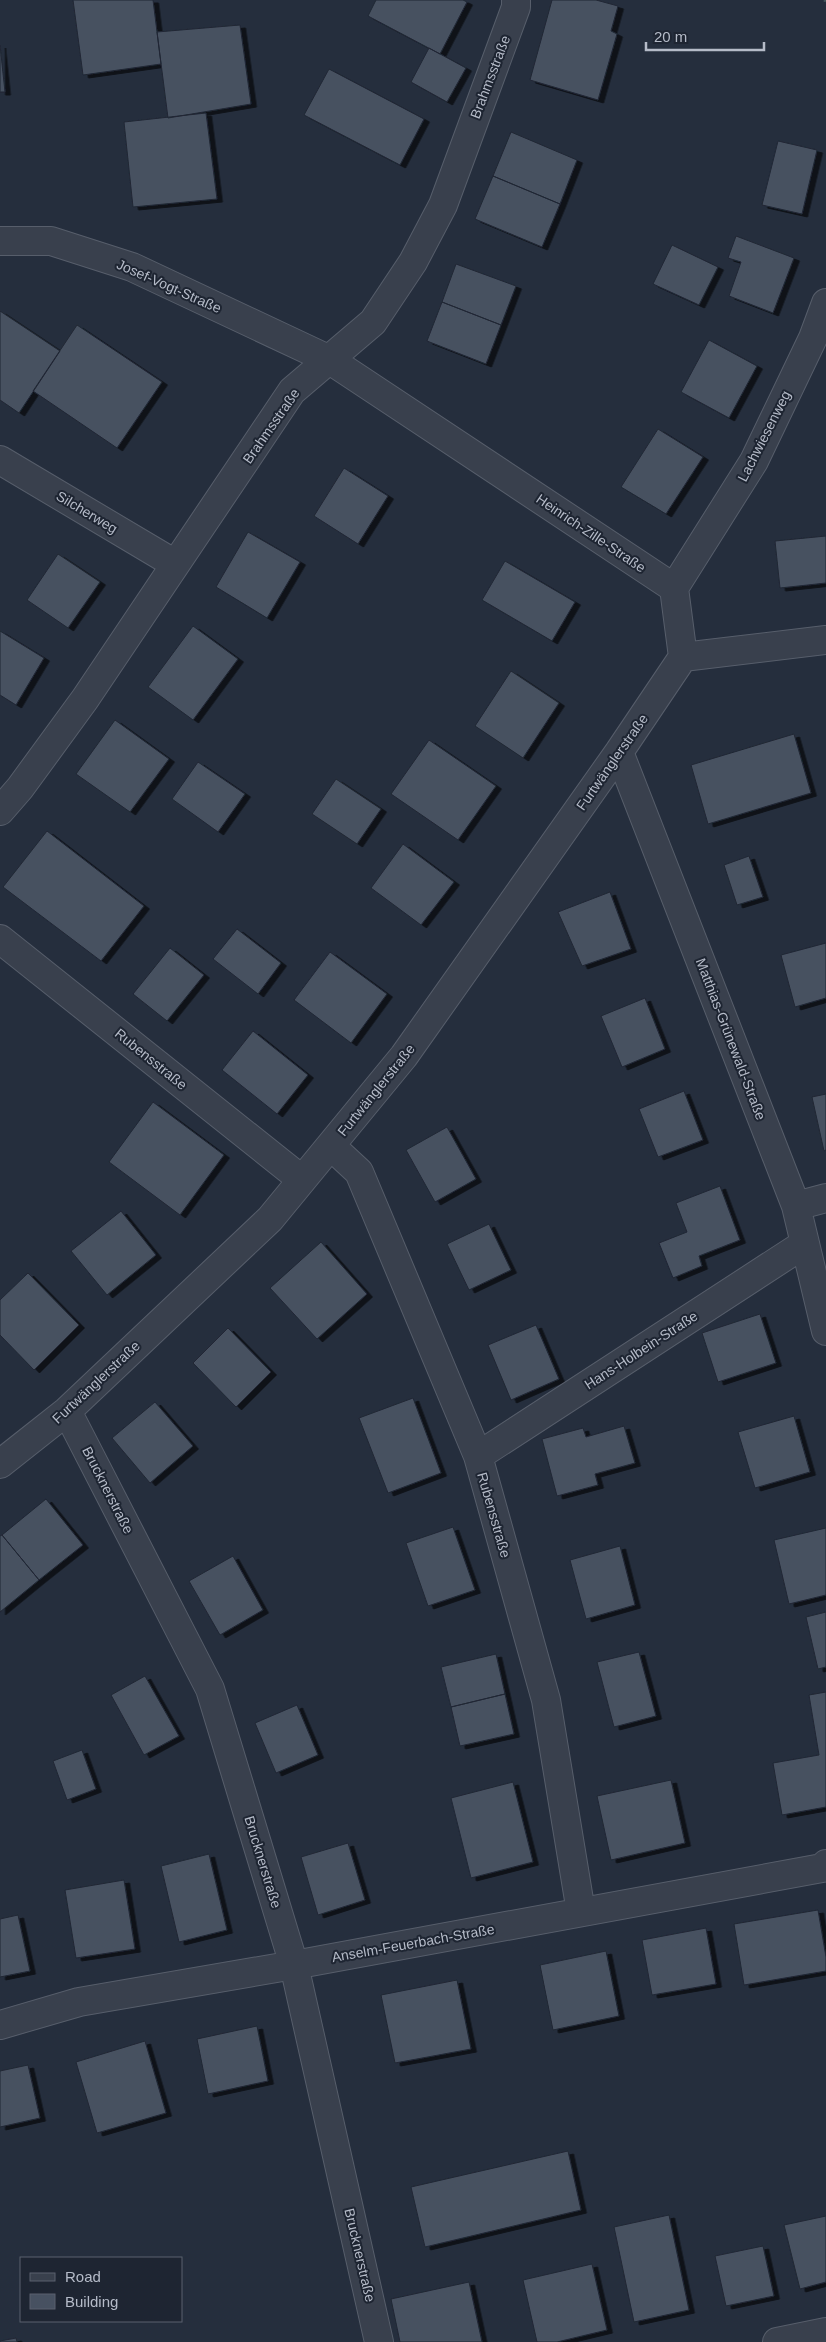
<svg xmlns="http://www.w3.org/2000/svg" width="826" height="2342" font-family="Helvetica,sans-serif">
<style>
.building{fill:#475161;stroke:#202734;filter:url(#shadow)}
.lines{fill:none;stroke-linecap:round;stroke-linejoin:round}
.street-casing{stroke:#575e6b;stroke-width:30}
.path{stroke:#45575b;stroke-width:3;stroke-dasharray:4 4;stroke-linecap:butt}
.street{stroke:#39404d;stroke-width:28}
.labels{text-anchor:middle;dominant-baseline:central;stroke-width:4;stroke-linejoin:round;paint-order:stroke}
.street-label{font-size:14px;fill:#b5bbc8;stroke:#1e2532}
</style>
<defs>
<filter id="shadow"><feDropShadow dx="5.5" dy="3" stdDeviation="0" flood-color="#0009"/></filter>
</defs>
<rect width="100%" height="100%" fill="#252e3d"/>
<path class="building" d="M73 0H153L161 64 83 75Z
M376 0H463L467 2 440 54 368 16Z
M552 0H596L618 6 611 31 617 34 598 100 530 80Z
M240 25 251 104 168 118 157 32Z
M0 45 5 92H0Z
M429 48 466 68 447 102 411 82Z
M329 69 424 119 400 165 304 115Z
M206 113 217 199 133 207 124 122Z
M511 132 577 160 560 204 493 176Z
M778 141 817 150 802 214 762 205Z
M493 176 560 204 542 247 475 219Z
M736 236 794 258 773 313 729 296 741 262 728 258Z
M672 245 718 267 699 305 653 284Z
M456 264 516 286 501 325 442 302Z
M442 302 501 325 486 364 427 341Z
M0 311 60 351 19 413 0 400Z
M77 325 162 382 117 448 33 391Z
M709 340 757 366 729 418 681 392Z
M658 429 703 457 666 514 621 487Z
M344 468 388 496 358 544 314 516Z
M248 532 300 562 267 618 216 587Z
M826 536V583L780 588 775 541Z
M58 554 100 582 68 628 27 600Z
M505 561 575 602 552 641 482 600Z
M193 626 238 659 193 720 148 687Z
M0 631 44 658 16 705 0 695Z
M511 671 559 703 523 758 475 726Z
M115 720 169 759 130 812 76 774Z
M794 734 811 793 708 824 691 765Z
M429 740 496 786 458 840 391 794Z
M198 762 245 794 218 832 172 799Z
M336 779 381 809 357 844 312 814Z
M47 831 144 906 101 961 3 887Z
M403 844 454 882 421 925 371 888Z
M749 856 763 897 737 905 724 865Z
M610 892 631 949 582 966 558 912Z
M237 929 281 963 258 994 213 959Z
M826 943V998L795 1007 781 955Z
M170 948 204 975 167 1021 133 994Z
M330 952 387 994 351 1043 294 1000Z
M645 998 665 1049 622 1067 601 1016Z
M253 1031 308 1075 277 1114 222 1070Z
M684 1091 703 1140 658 1157 639 1109Z
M826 1094V1150L824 1151 812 1097Z
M153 1102 224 1155 180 1215 109 1162Z
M447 1127 476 1179 435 1202 406 1150Z
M720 1186 740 1240 699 1256 702 1266 673 1278 659 1243 687 1232 676 1203Z
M121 1211 156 1255 107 1295 71 1251Z
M489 1224 511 1270 469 1290 447 1244Z
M321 1242 367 1294 317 1339 270 1288Z
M28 1273 79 1325 34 1370 0 1335V1300Z
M760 1314 776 1363 718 1382 702 1333Z
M536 1325 559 1379 511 1400 488 1345Z
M228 1328 271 1372 236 1407 193 1363Z
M413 1398 441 1473 388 1493 359 1418Z
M155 1402 193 1446 150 1483 112 1438Z
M794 1416 810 1472 755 1488 738 1432Z
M624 1426 635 1463 595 1474 598 1485 557 1496 542 1439 583 1428 586 1437Z
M46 1499 83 1545 39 1580 2 1535Z
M453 1527 475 1590 428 1606 406 1543Z
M826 1528V1595L789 1604 774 1540Z
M2 1535 39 1580 0 1612V1536Z
M620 1546 635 1605 586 1619 570 1560Z
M233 1556 263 1610 220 1635 189 1581Z
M826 1612V1667L818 1669 806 1617Z
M639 1652 656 1716 614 1727 597 1662Z
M496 1654 505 1694 451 1707 441 1667Z
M145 1676 179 1736 144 1755 111 1695Z
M826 1692V1807L782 1815 773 1763 819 1755 809 1695Z
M505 1694 514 1734 460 1746 451 1707Z
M297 1705 318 1755 276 1773 255 1723Z
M82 1750 96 1789 67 1800 53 1761Z
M671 1780 685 1843 611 1860 597 1796Z
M513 1782 533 1862 471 1878 451 1798Z
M348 1843 365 1900 318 1915 301 1857Z
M209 1854 227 1930 179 1942 161 1866Z
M124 1880 135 1949 76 1958 65 1890Z
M818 1910 826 1957V1971L744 1985 734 1924Z
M18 1915 30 1971 0 1977V1919Z
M706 1928 716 1984 652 1995 642 1940Z
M606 1951 619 2016 553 2030 540 1965Z
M457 1980 471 2049 395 2063 381 1995Z
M257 2026 268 2081 208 2094 197 2039Z
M145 2041 166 2113 97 2133 76 2062Z
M28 2065 40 2118 0 2127V2071Z
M568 2151 581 2210 425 2247 411 2187Z
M669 2215 689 2310 634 2322 614 2227Z
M826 2216V2282L800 2289 784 2225Z
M763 2246 774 2296 726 2306 715 2256Z
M592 2264 607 2330 557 2342H537L523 2280Z
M469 2282 482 2342H400L391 2299Z
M16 2338 17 2342H0V2341Z"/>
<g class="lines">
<defs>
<path id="street" d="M0 241H51L132 267 330 360 674 588 683 657 826 640
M0 460 175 564
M674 588 754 461 813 338 826 303
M619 752 796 1206 826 1331
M0 811 20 788 85 699 292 391 373 322 413 262 443 205 516 7V0
M0 939 301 1179
M331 1146 359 1172 478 1456 546 1700 581 1912
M796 1206 826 1198
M67 1411 210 1689 294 1965 379 2342
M478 1456 804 1244
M0 1464 67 1411 270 1219 404 1056 619 752 683 657
M0 2025 79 2002 294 1965 822 1868 826 1864
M777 2342 826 2332"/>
</defs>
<use href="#street" class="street-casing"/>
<path class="path" d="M824 0 826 1"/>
<use href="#street" class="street"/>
</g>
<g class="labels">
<g class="street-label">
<text transform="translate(490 77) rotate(-69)">Brahmsstraße</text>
<text transform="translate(169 286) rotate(24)">Josef-Vogt-Straße</text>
<text transform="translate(271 426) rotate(-55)">Brahmsstraße</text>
<text transform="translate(764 436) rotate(-63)">Lachwiesenweg</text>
<text transform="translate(87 512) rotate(31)">Silcherweg</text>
<text transform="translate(591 533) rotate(34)">Heinrich-Zille-Straße</text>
<text transform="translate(612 762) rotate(-55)">Furtwänglerstraße</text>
<text transform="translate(731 1039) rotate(69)">Matthias-Grünewald-Straße</text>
<text transform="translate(151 1059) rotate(39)">Rubensstraße</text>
<text transform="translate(376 1090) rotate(-51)">Furtwänglerstraße</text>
<text transform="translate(641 1350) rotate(-33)">Hans-Holbein-Straße</text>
<text transform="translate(96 1382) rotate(-43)">Furtwänglerstraße</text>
<text transform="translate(108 1490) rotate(63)">Brucknerstraße</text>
<text transform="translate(494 1515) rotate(74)">Rubensstraße</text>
<text transform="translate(263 1862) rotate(73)">Brucknerstraße</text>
<text transform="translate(413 1943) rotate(-10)">Anselm-Feuerbach-Straße</text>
<text transform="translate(360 2255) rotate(77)">Brucknerstraße</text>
</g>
</g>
<rect x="20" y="2257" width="162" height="65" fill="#1e2532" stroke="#5a616e"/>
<rect x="30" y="2273" width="25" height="8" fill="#39404d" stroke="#5a616e"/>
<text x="65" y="2282" font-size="15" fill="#b5bbc8">Road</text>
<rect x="30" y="2294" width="25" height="15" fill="#475161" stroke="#5a616e"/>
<text x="65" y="2307" font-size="15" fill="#b5bbc8">Building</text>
<path d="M646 42v8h118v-8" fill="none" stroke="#b5bbc8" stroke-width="2.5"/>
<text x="654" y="42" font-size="15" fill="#b5bbc8" stroke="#1e2532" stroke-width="4" paint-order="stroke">20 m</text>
</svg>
